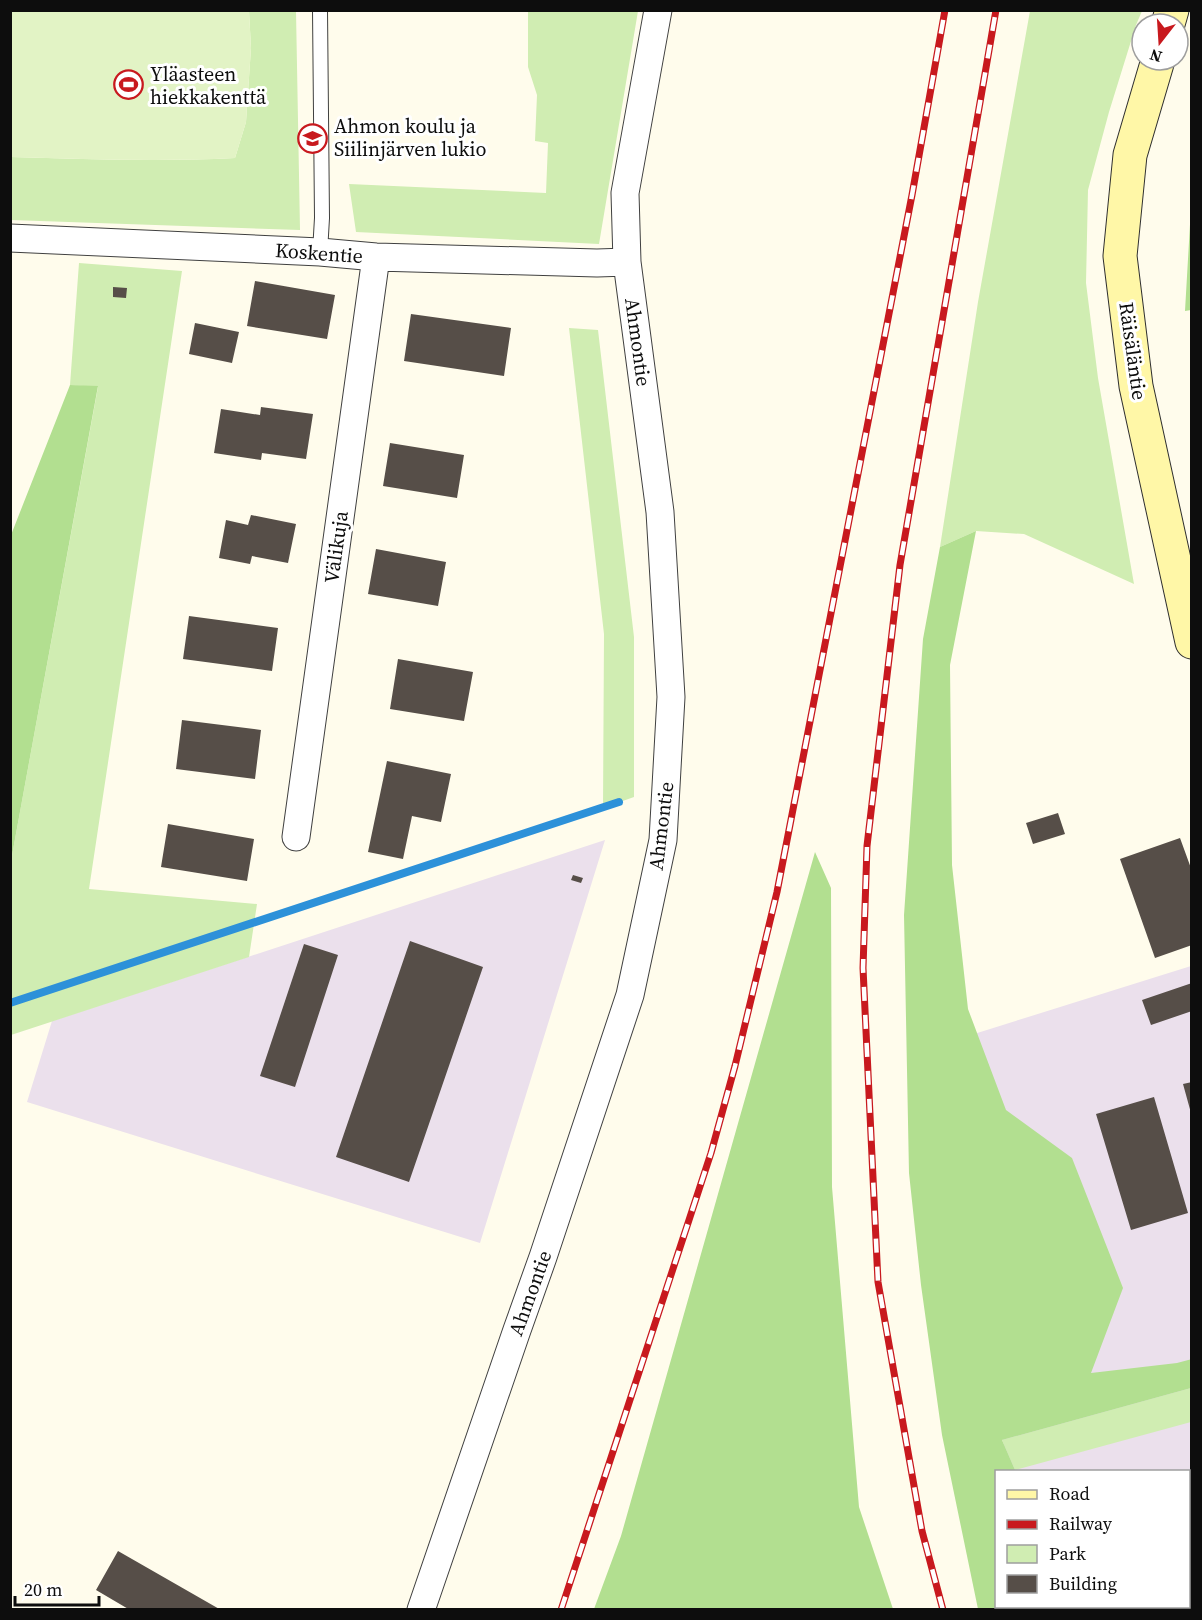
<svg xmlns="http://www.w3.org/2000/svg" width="1202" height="1620" font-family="'Source Serif 4',serif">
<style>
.industrial{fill:#ebe0ec}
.green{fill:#d0edb2}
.forest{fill:#b2df90}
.pitch{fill:#e2f3c5}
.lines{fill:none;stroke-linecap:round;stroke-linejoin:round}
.stream{stroke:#2d91d9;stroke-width:8}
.building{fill:#564e48}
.lane-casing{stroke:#404040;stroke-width:16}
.street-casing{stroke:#404040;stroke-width:29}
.secondary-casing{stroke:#2f2f2f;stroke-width:35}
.lane{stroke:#fff;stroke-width:14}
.street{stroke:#fff;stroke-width:27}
.secondary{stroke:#fff7a7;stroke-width:33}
.rail-casing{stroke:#c8191e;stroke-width:7}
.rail{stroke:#fff;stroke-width:4.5;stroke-dasharray:14;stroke-linecap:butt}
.labels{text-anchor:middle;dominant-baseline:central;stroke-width:6;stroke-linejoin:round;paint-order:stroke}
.poi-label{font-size:20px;fill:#0d0d0d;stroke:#fff;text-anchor:start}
.street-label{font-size:20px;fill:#0d0d0d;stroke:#fff}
</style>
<rect width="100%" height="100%" fill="#fffcec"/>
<path class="industrial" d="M605 840 480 1243 27 1102 52 1021Z
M1191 966V1609H1035L1034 1607 1188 1606V1472L1008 1471 942 1044Z"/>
<path class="green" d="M249 11H296L300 230 11 220V157C85 159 160 162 235 158L246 122 251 48Z
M528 11H638L599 244 356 232 349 184 546 193 548 143 535 141 537 95 528 67Z
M1030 11H1142L1136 25 1109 112 1088 190 1086 283 1098 378 1134 584 1024 534 976 531 940 547 978 302Z
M79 263 182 271 89 889 257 904 249 957 11 1035V861L98 387 70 385Z
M569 328 598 330 634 637V797L603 808 604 634Z
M1191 1388V1422L1015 1470 1002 1440Z"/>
<path class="forest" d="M1191 207V310L1185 311Z
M70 385 98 386 11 861V535Z
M976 531 950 665 952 865 968 1009 1006 1110 1072 1158 1123 1288 1091 1373 1177 1363 1192 1359 1191 1388 1002 1440 1015 1470V1471L996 1472V1606L1028 1607V1610L978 1609 942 1435 921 1285 909 1173 904 915 923 639 940 547Z
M815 852 831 888 832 1187 859 1507 893 1609H594L621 1536Z"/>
<path class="pitch" d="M11 10 249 11 251 48 246 122 235 158C160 162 85 159 11 157Z"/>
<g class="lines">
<path class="stream" d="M10 1003 619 802"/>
</g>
<path class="building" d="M255 281 335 295 327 339 247 326Z
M113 287 127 288 126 298 113 297Z
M411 314 511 328 504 376 404 361Z
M195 323 239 332 232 363 189 354Z
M261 407 313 414 306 459 262 453 261 460 214 453 221 409 260 415Z
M390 443 464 455 457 498 383 486Z
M251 515 296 524 288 563 252 556 250 564 219 558 226 520 248 525Z
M376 549 446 562 438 606 368 594Z
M189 616 278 628 272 671 183 659Z
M398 659 473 672 464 721 390 709Z
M182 720 261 730 255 779 176 769Z
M387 761 451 774 441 822 412 816 403 859 368 852Z
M1058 813 1065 834 1033 844 1026 823Z
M168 824 254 839 247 881 161 867Z
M1180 838 1192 871V945L1155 958 1120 859Z
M573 875 583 878 581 883 571 880Z
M410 941 483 967 409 1182 336 1157Z
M304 944 338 955 295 1087 260 1076Z
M1192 983V1011L1151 1025 1142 1000Z
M1192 1082V1113H1191L1183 1084Z
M1154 1097 1188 1213 1131 1230 1096 1114Z
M118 1551 221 1610H130L96 1590Z"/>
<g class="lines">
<defs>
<path id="lane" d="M320 10 322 218 320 252"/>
<path id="street" d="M10 238 320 252 376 257 597 263 627 262
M296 837 376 257
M421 1610 517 1330 543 1257 630 995 663 840 671 697 660 512 627 262 625 193 658 10"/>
<path id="secondary" d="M1168 24 1172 10
M1158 60 1130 155 1120 256 1136 386 1192 642"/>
</defs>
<use href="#lane" class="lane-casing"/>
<use href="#street" class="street-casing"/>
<use href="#secondary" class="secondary-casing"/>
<use href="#lane" class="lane"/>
<use href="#street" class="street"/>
<use href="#secondary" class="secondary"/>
<defs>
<path id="rail" d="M561 1610 711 1153 735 1066 777 892 912 195 945 10
M943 1610 922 1531 878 1282 863 968 867 846 900 565 996 10"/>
</defs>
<use href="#rail" class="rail-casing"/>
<use href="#rail" class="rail"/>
</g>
<defs>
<symbol id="stadium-ring" viewBox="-11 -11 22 22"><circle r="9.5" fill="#fff" stroke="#c8191e" stroke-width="1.5"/><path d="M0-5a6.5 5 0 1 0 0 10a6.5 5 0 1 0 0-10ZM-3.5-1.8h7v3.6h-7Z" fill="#c8191e"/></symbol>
<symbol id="school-ring" viewBox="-11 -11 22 22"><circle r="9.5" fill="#fff" stroke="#c8191e" stroke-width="1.5"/><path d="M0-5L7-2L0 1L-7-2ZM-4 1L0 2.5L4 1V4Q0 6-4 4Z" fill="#c8191e"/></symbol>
</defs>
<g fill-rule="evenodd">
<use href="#stadium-ring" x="112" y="68" width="33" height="33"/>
<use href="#school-ring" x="296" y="122" width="33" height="33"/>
</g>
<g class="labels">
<g class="poi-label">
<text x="150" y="74">Yläasteen<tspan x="150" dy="23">hiekkakenttä</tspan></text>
<text x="334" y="126">Ahmon koulu ja<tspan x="334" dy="23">Siilinjärven lukio</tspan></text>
</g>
<g class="street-label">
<text transform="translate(319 253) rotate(4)">Koskentie</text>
<text transform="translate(638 342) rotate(82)">Ahmontie</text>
<text transform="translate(1133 351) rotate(82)">Räisäläntie</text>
<text transform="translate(336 547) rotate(-82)">Välikuja</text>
<text transform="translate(661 826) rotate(-83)">Ahmontie</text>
<text transform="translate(530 1293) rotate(-70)">Ahmontie</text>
</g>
</g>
<rect width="1202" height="1620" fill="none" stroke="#0d0d0d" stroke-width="24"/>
<rect x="995" y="1470" width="195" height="138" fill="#ffffff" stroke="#9e9e9e" stroke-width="1.5"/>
<rect x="1007" y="1490" width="30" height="9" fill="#fff7a7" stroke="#9e9e9e" stroke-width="1.5"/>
<text x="1049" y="1500" font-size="18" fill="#0d0d0d">Road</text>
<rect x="1007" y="1520" width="30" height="9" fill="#c8191e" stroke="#9e9e9e" stroke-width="1.5"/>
<text x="1049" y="1530" font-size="18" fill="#0d0d0d">Railway</text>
<rect x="1007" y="1545" width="30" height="18" fill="#d0edb2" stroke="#9e9e9e" stroke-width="1.5"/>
<text x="1049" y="1560" font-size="18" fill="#0d0d0d">Park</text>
<rect x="1007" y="1575" width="30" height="18" fill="#564e48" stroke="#9e9e9e" stroke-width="1.5"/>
<text x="1049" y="1590" font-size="18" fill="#0d0d0d">Building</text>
<g transform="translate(1160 42) rotate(197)"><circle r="28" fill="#ffffff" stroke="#9e9e9e" stroke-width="1.5"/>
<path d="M0-4.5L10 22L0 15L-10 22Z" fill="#c8191e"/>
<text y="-9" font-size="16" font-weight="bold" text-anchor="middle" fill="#0d0d0d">N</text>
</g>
<path d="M15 1596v9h84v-9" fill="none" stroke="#0d0d0d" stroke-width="3"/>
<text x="24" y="1596" font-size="18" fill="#0d0d0d" stroke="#ffffff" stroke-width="4.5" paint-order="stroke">20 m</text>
</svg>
